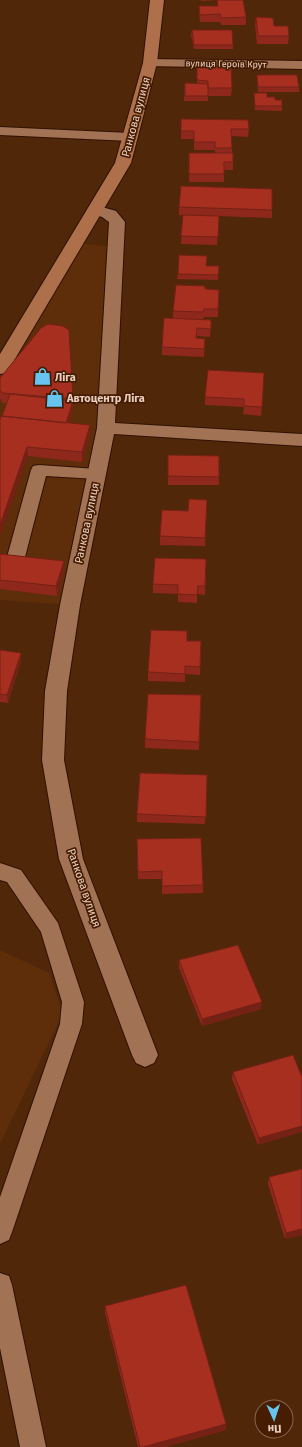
<svg xmlns="http://www.w3.org/2000/svg" width="302" height="1447" font-family="'Fira Sans',sans-serif">
<style>
.built{fill:#5e2d0a}
.lines{fill:none;stroke-linecap:round;stroke-linejoin:round}
.lane-casing{stroke:#301100;stroke-width:2}
.street-casing{stroke:#301100;stroke-width:2}
.secondary-casing{stroke:#301100;stroke-width:2}
.lane{fill:#a27255;fill-rule:evenodd}
.street{fill:#a27255;fill-rule:evenodd}
.secondary{fill:#ad704a;fill-rule:evenodd}
.wall{fill:#8f281c}
.shaded-wall{fill:#742116}
.building{fill:#a62f20;stroke:#742116}
.labels{text-anchor:middle;dominant-baseline:central;stroke-width:3.5;stroke-linejoin:round;paint-order:stroke}
.far-street-label{font-size:9px;fill:#eacfc0;stroke:#461d00}
.street-label{font-size:11px;fill:#eacfc0;stroke:#461d00}
.poi-label{font-size:11px;font-weight:bold;fill:#eacfc0;stroke:#461d00;text-anchor:start}
</style>
<rect width="100%" height="100%" fill="#51270a"/>
<path class="built" d="M75 243 115 247 106 428 70 605 0 600V369Z
M0 950 49 973 63 1013 0 1144Z"/>
<g class="lines">
<defs>
<path id="lane" d="M0 127 130 133 135 134 136 137 135 140 130 141 0 135Z
M39 465 97 469 103 470 105 474 103 478 97 479 46 476 25 557 22 561 16 563 10 561 7 557 31 470 33 466Z
M0 863 21 870 58 923 84 1002 82 1024 12 1232 9 1240 0 1244V1197L60 1024 62 1002 41 932 7 882 0 880Z
M0 1273 9 1276 12 1285 46 1447H20L0 1348Z"/>
<path id="street" d="M150 59 302 61V69L145 66 143 63 145 60Z
M95 205 116 211 125 222 115 423 302 434V446L114 434 80 605 67 691 64 760 83 859 158 1055 154 1063 145 1067 136 1063 132 1055 59 859 42 760 45 691 60 605 97 428 109 222 102 217 89 213 87 210 89 207Z"/>
<path id="secondary" d="M150 0H164L157 63 131 163 9 369 6 373 0 374V354L115 163 143 63Z"/>
</defs>
<use href="#lane" class="lane-casing"/>
<use href="#street" class="street-casing"/>
<use href="#secondary" class="secondary-casing"/>
<use href="#lane" class="lane"/>
<use href="#street" class="street"/>
<use href="#secondary" class="secondary"/>
</g>
<path class="wall" d="M201 0H243L246 17V25H221L220 22H200L199 13V6H217V0L201 1Z
M256 17 289 36 288 44H257L255 25Z
M192 30 233 45V49H194L191 35Z
M197 66 232 88 231 96H208V88V101H184L185 83H197Z
M257 75 299 87V92H258L257 80Z
M254 93 275 100 282 106V111L255 110 254 98Z
M181 119 249 129 248 137 232 136V153L233 162V170H224V182H189V153H215V150H194V139H181Z
M179 207 272 210V218L219 216 217 245 181 244 183 215H179Z
M206 266H219L218 280 177 279 178 274Z
M205 289 219 290 218 317H204L203 319 211 320 210 337 197 336 196 339H205L204 357 162 355V347L173 318V311Z
M264 373 261 416 243 414 244 407 205 405V397Z
M0 378 73 399V409L69 423 90 425V435L82 462 28 456 2 416 7 403H3L0 399Z
M168 455 219 477V485H168Z
M207 500 205 546 160 545V536Z
M0 554 64 561V571L57 596 0 589Z
M206 559 205 595 197 594V603L178 602V594L153 593V584Z
M187 641H201L200 675 185 674V682L148 681V672Z
M0 650 21 653V661L8 703 0 702Z
M201 695 199 750 145 748V739Z
M207 775 205 824 137 822V814Z
M137 839 203 885V893L162 894V879H138Z
M179 960 261 1009 202 1026 179 968Z
M233 1072 302 1077 258 1145 232 1079Z
M302 1169V1235L285 1239 268 1184 269 1177Z
M105 1306 226 1430 165 1447H138L105 1313Z"/>
<path class="shaded-wall" d="M73 401V409L66 432 65 424Z
M90 425V435L82 462V452Z
M27 447 28 456 0 537V525Z
M64 561V571L57 596 56 586Z
M21 653V661L8 703 7 695Z
M262 1002 261 1009 202 1026V1019Z
M302 1126V1132L258 1145 259 1138Z
M302 1229V1235L285 1239 286 1233Z
M226 1424V1430L165 1447H143Z"/>
<path class="building" d="M217 0H243L246 17 221 18 220 14 200 15 199 6H218Z
M256 17 273 18 274 26H288L289 36H258Z
M192 30H232L233 45H194Z
M197 66H231L232 88H208V81L197 80Z
M257 75H297L299 87H258Z
M185 83 208 84V96H185Z
M254 93H267V97H275V100H282V106H255Z
M181 119 248 120 249 129H231L232 148H215V142H194V131H181Z
M189 153H233V162H224V174H189Z
M181 186 272 189V210L179 207Z
M183 215 219 216 218 237 181 236Z
M179 255 207 256 206 266H219L218 275 178 274Z
M176 285 205 286V289L219 290 218 309H204L203 312 173 311Z
M164 318 211 320V329L197 328 196 338 205 339 204 349 162 347Z
M48 324 63 326 69 330 73 399 3 393 0 390V378L41 328Z
M208 370 264 373 262 407 244 406V399L205 397Z
M10 394 73 401 66 423 2 416Z
M1 416 90 425 82 452 27 447 0 525V420Z
M168 455 219 456V477L168 476Z
M189 499 207 500 205 538 160 536 162 510 188 511Z
M0 554 64 561 56 586 0 580Z
M155 558 206 559 205 586H198L197 595 178 594V585L153 584Z
M151 630 187 631V641H201L200 667 185 666V674L148 672Z
M0 650 21 653 7 695 0 694Z
M148 694 201 695 199 742 145 739Z
M140 773 207 775 206 817 137 814Z
M201 838 203 885 162 886V871L138 872 137 839Z
M238 945 262 1002 202 1019 179 960Z
M293 1055 302 1077V1126L259 1138 233 1072Z
M302 1169V1229L286 1233 269 1177Z
M186 1285 226 1424 143 1447H140L105 1306Z"/>
<defs>
<symbol id="shop-bare" viewBox="-9 -9 18 18"><path d="M-5-2.5h2.3a2.7 3.5 0 0 1 5.4 0H5L5.5 6h-11ZM-1.5-2.5h3a1.5 2.3 0 0 0-3 0Z" fill="#67c4f0" stroke="#461d00" stroke-width="2.5" paint-order="stroke"/></symbol>
</defs>
<g fill-rule="evenodd">
<use href="#shop-bare" x="30" y="364" width="25" height="25"/>
<use href="#shop-bare" x="42" y="386" width="25" height="25"/>
</g>
<g class="labels">
<g class="far-street-label">
<text transform="translate(226 64) rotate(1)">вулиця Героїв Крут</text>
</g>
<g class="street-label">
<text transform="translate(136 117) rotate(-75)">Ранкова вулиця</text>
<text transform="translate(87 523) rotate(-78)">Ранкова вулиця</text>
<text transform="translate(84 888) rotate(71)">Ранкова вулиця</text>
</g>
<g class="poi-label">
<text x="55" y="377">Ліга</text>
<text x="67" y="398">Автоцентр Ліга</text>
</g>
</g>
<g transform="translate(274 1419) rotate(177)"><circle r="19" fill="#461d00" stroke="#88644d"/>
<path d="M0-3L7 15L0 10L-7 15Z" fill="#67c4f0"/>
<text y="-6" font-size="11" font-weight="bold" text-anchor="middle" fill="#eacfc0">Пн</text>
</g>
</svg>
